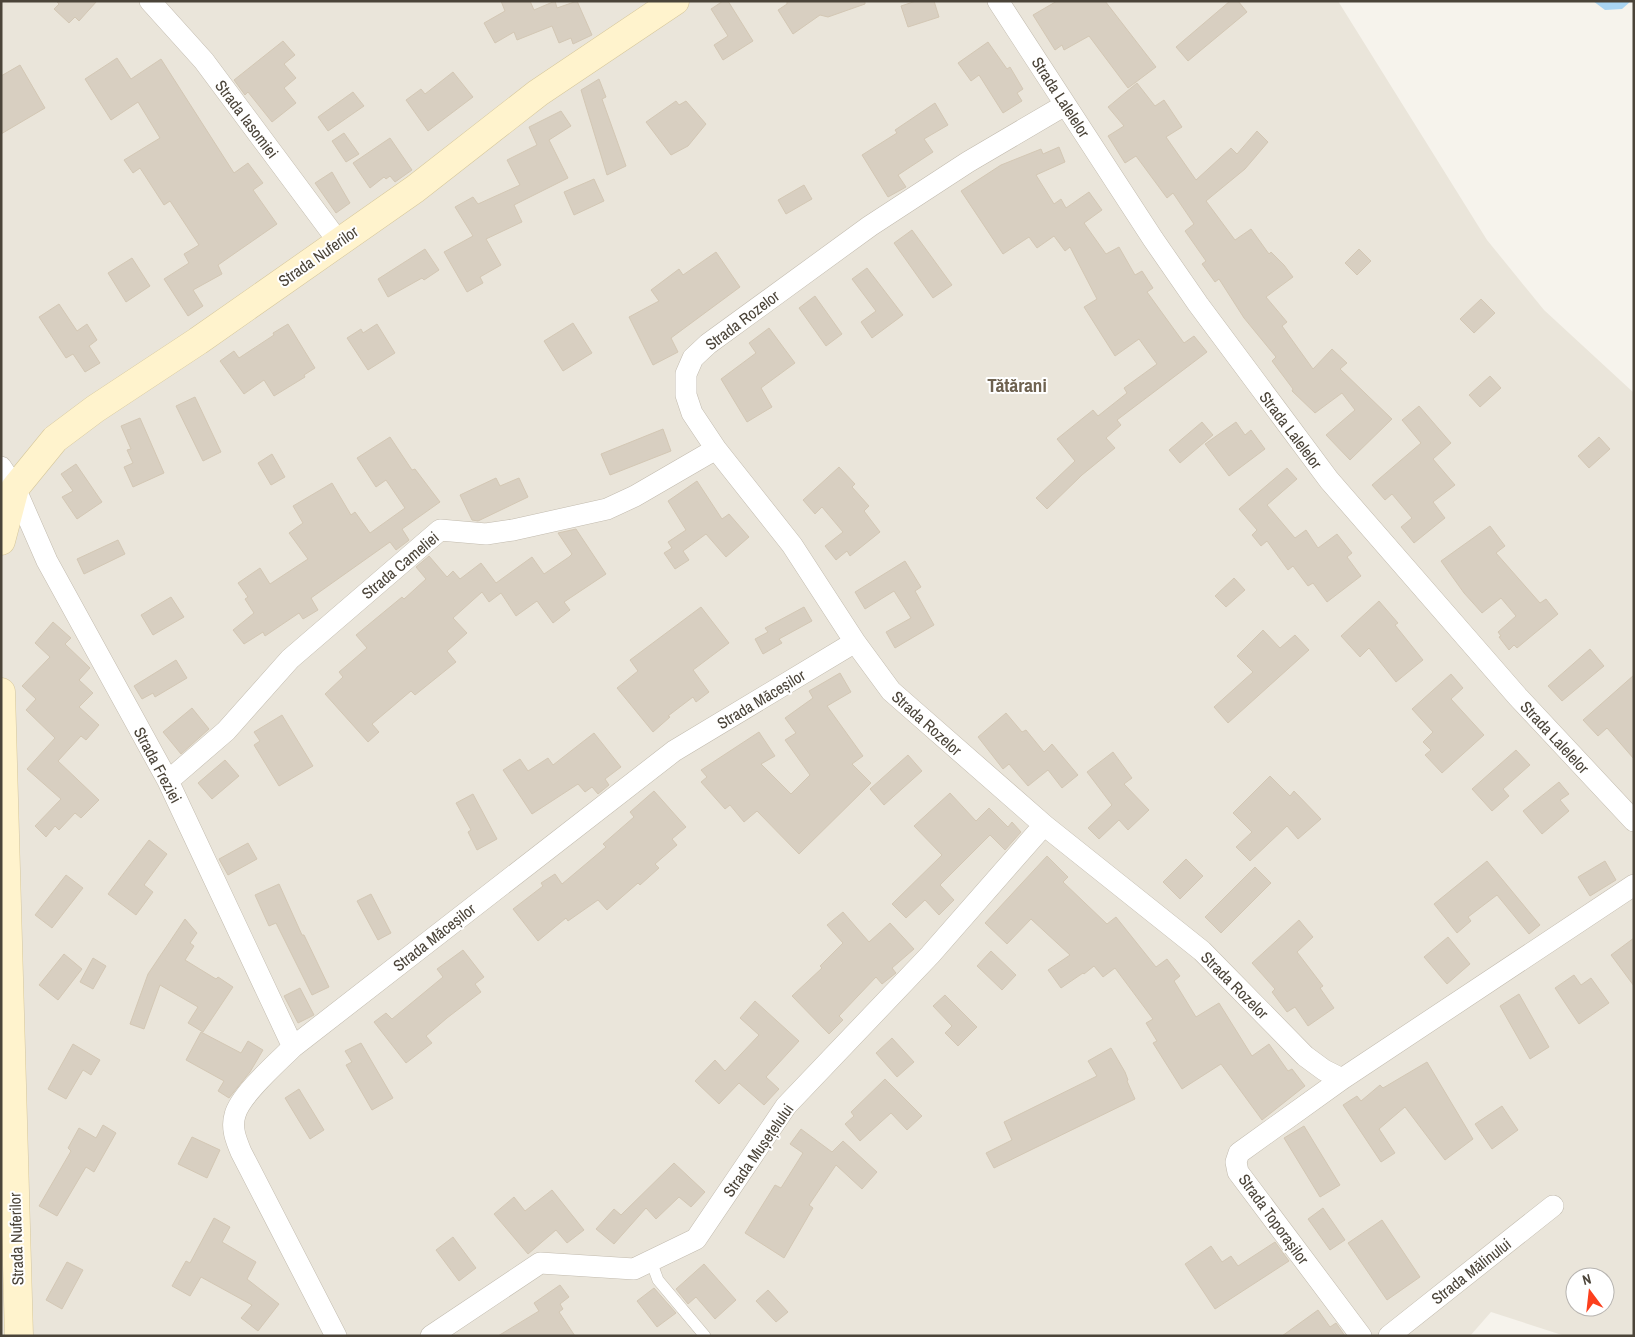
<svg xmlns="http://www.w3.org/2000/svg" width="1635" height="1337" font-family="'Archivo Narrow',sans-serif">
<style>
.residential{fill:#eae5da;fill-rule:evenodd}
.water{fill:#a9d4f2}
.building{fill:#d8cfc1;stroke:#d3c7b4}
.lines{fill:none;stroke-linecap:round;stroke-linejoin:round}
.lane-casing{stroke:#c2bbae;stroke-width:12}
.street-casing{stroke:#c2bbae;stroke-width:22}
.secondary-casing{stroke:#d6c79b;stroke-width:29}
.lane{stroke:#fff;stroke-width:11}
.street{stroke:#fff;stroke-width:21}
.secondary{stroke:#fff3cd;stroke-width:28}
.labels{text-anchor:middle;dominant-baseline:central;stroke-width:4;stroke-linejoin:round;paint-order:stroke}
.street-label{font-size:16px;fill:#4b4439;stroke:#fff}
.quarter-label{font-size:19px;font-weight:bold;fill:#6e6250;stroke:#fff}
</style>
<rect width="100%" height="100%" fill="#f6f3ec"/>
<path class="residential" d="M1 1H1338L1487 240 1544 310 1634 393V1336H1565L1491 1312 1470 1336H1ZM1575 1277H1605V1307H1575Z"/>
<path class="water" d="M1593 1H1631L1622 9 1605 10Z"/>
<path class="building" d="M56 1H97L79 21 75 17 69 23 54 9 59 4Z
M501 1H530L534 10 555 1 557 8 577 1 592 35 573 44 571 38 559 43 552 26 517 40 514 32 495 43 484 23 505 11Z
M723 1H728L753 41 723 60 714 45 728 36 711 9Z
M787 1H865V4L828 17 820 15 793 34 778 10 787 4Z
M916 1H934L939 17 908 27 901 6Z
M1057 1H1105L1156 67 1128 88 1089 36 1064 50 1062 45 1055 50 1033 15Z
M1230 1H1238L1247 12 1188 61 1176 47Z
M283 41 295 55 284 64 296 78 284 88 296 103 272 122 248 92 245 95 234 80Z
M988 42 1007 69 1010 67 1023 89 1017 93 1022 101 1003 113 979 75 971 81 958 63Z
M117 58 131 79 161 59 234 173 248 163 263 183 253 190 277 224 218 265 222 274 193 290 203 306 188 316 164 279 189 263 184 254 199 245 170 201 164 205 140 168 133 173 124 160 160 138 138 102 111 120 85 79Z
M20 65 45 108 1 134V76Z
M453 72 473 97 428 131 406 100 421 89 425 94Z
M599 79 606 97 602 99 626 166 607 175 581 90Z
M1137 83 1155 106 1164 100 1182 127 1166 137 1196 180 1231 148 1237 154 1257 131 1268 142 1245 169 1206 201 1235 240 1251 229 1269 254 1271 252 1284 265 1293 277 1266 297 1287 322 1282 326 1313 369 1332 349 1347 363 1340 369 1392 419 1350 460 1326 435 1355 410 1342 393 1315 413 1292 391 1293 389 1272 361 1276 357 1244 318 1219 279 1215 282 1202 264 1206 261 1185 231 1194 224 1173 193 1167 198 1136 156 1125 163 1108 136 1124 126 1108 107Z
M353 92 364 106 328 131 318 117Z
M676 101 679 105 686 101 706 124 688 146 671 155 646 122Z
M935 103 948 125 924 139 933 152 898 175 906 187 888 197 862 155 897 133 895 130Z
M561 111 571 126 549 140 568 178 514 205 522 222 486 239 501 265 480 277 483 283 467 292 444 252 473 236 455 207 473 197 478 204 520 185 507 160 537 145 529 127Z
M344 133 359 154 346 162 332 141Z
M390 138 412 170 395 182 390 176 386 179 384 177 370 188 353 163Z
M1059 147 1065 162 1036 175 1054 204 1061 199 1066 208 1089 192 1102 210 1084 223 1106 254 1119 247 1135 275 1142 271 1153 288 1147 292 1184 343 1194 336 1207 352 1117 420 1121 425 1106 438 1115 448 1082 475 1047 509 1036 498 1075 461 1057 439 1093 410 1098 416 1127 393 1124 388 1157 364 1139 339 1115 356 1084 307 1097 299 1070 247 1065 251 1054 236 1037 248 1029 237 1003 254 961 191 1001 165 1041 149 1043 154Z
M332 172 350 203 336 213 315 183Z
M594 179 604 201 574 215 564 192Z
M804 185 812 199 786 214 778 200Z
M912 230 952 285 933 298 894 243Z
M425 249 439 270 424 280 422 278 388 297 378 279Z
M1359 249 1371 261 1357 275 1345 263Z
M716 252 740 287 671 338 678 352 653 365 629 317 659 301 651 290 679 269 683 275Z
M132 258 150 286 126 302 108 273Z
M867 268 903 315 872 338 861 322 876 311 852 279Z
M815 296 842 334 826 346 799 308Z
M1481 299 1495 313 1474 333 1460 319Z
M59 304 77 331 87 324 97 340 89 346 100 363 85 372 73 354 66 358 39 317Z
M573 323 592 353 563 371 544 341Z
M288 324 315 368 304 375 305 377 274 396 264 380 244 394 220 361 234 351 239 358 274 335 273 333Z
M377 324 395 353 368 370 347 338 361 329 363 333Z
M769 328 795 363 761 388 772 407 747 422 721 379 756 353 749 343Z
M1490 376 1501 388 1480 407 1469 395Z
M195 397 221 452 203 461 176 406Z
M1419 406 1451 443 1433 459 1455 485 1433 502 1445 518 1414 543 1401 527 1412 518 1392 494 1385 500 1372 485 1421 443 1402 420Z
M140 418 164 473 133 487 124 467 133 463 127 450 131 449 121 426Z
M1202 422 1213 435 1180 463 1169 450Z
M1236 422 1245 435 1251 430 1265 449 1229 476 1205 444Z
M663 429 671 451 610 475 601 454Z
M390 437 412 470 415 469 440 502 402 529 409 540 408 541 396 550 390 542 311 598 318 610 303 619 299 613 265 636 263 632 244 644 233 630 254 613 245 599 248 597 238 583 260 568 270 584 308 559 289 533 303 523 293 506 332 483 351 515 355 512 370 533 405 508 386 480 376 487 357 458Z
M1599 437 1610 449 1589 468 1578 456Z
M272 454 285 477 271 485 258 463Z
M76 464 102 502 77 519 62 497 73 491 61 474Z
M839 467 855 484 852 487 869 506 864 511 880 532 850 556 847 551 836 560 825 546 843 532 822 507 815 514 803 500Z
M1287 468 1297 479 1267 505 1295 538 1306 530 1318 548 1337 534 1352 553 1347 557 1361 576 1327 602 1313 583 1308 586 1293 566 1288 570 1267 541 1261 546 1252 535 1257 530 1239 509Z
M496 478 500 486 519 478 528 497 478 521 472 520 460 495Z
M697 481 722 519 729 514 749 537 726 557 706 534 683 551 689 560 675 569 664 553 672 548 668 542 686 530 668 501Z
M1490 526 1505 546 1496 553 1540 603 1546 599 1558 614 1517 648 1514 645 1509 650 1499 637 1501 636 1498 632 1516 616 1501 598 1482 613 1464 593 1441 561Z
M576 529 606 574 564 602 570 610 553 623 537 601 516 616 501 593 489 602 482 592 453 618 467 633 447 651 456 662 415 695 411 691 372 724 379 732 368 742 325 694 343 677 339 672 367 648 356 635 402 597 404 599 426 579 416 567 429 556 447 577 453 571 460 579 481 563 496 583 532 557 544 574 569 557 572 554 558 533Z
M118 540 125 554 84 574 77 559Z
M905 561 921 587 915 591 934 625 895 648 886 632 911 618 894 591 865 609 855 592Z
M1234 578 1245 590 1226 607 1215 596Z
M171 597 184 617 153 635 141 615Z
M1379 601 1398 623 1395 625 1423 660 1396 682 1369 648 1360 657 1341 636Z
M701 607 729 643 693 670 709 692 696 702 693 697 668 716 670 717 653 732 617 688 638 671 630 660Z
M804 607 812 621 779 639 782 643 763 654 755 639 768 632 765 628Z
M53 622 71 638 65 644 90 668 79 680 93 693 79 707 99 725 86 740 81 736 58 761 99 800 81 818 75 813 59 830 55 826 46 837 35 826 61 799 27 769 55 738 26 710 36 699 22 686 50 657 35 643Z
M1263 630 1280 648 1295 635 1309 650 1228 723 1214 707 1253 672 1237 656Z
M1590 649 1604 666 1562 701 1548 686Z
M176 660 187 678 155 697 153 693 142 699 134 686Z
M840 673 851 692 827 706 863 756 852 764 871 783 799 854 757 811 744 822 730 805 725 809 701 782 707 777 701 770 759 732 775 756 761 764 791 794 810 775 785 740 796 733 785 718 813 698 809 691Z
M1451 674 1463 688 1451 699 1484 735 1442 773 1425 755 1431 750 1423 742 1433 732 1412 709Z
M1634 675V759L1607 728 1598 736 1583 720Z
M192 708 209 729 181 754 163 732Z
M1006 713 1022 732 1026 730 1044 752 1052 744 1078 775 1062 788 1048 770 1028 786 1009 764 1003 769 978 737Z
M282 715 313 766 279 786 254 745 260 741 254 732Z
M594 733 621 767 605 779 609 785 598 794 592 787 585 792 578 784 532 814 503 770 520 759 528 771 548 758 553 765Z
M1516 750 1530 765 1503 789 1509 796 1492 811 1472 789Z
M1113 752 1132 778 1124 784 1149 810 1128 830 1119 820 1099 839 1088 828 1112 805 1087 772Z
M908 755 922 771 884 805 870 789Z
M225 760 239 776 212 799 198 783Z
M1270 776 1290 796 1294 791 1321 819 1298 839 1287 826 1250 861 1236 847 1252 832 1233 813Z
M1559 782 1569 794 1560 800 1569 811 1542 834 1523 811Z
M654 791 686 827 672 839 677 845 655 864 659 868 640 885 638 883 607 910 598 900 568 921 566 918 538 941 513 909 543 886 541 883 555 874 562 884 606 847 603 844 634 817 630 812Z
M950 793 976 821 989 808 1008 827 1012 822 1021 832 1005 850 990 835 940 885 954 900 939 915 925 900 906 918 892 904 942 855 914 826Z
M473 794 497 839 477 850 468 832 471 830 456 803Z
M149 840 167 854 144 885 153 892 136 915 108 894Z
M248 843 257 859 228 875 219 859Z
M1047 856 1068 877 1063 882 1107 924 1116 917 1156 967 1167 959 1180 976 1174 981 1196 1017 1219 1003 1252 1056 1269 1044 1288 1071 1292 1069 1305 1086 1262 1120 1221 1064 1182 1089 1153 1043 1157 1041 1146 1023 1153 1019 1115 968 1103 977 1094 966 1084 974 1083 973 1061 988 1048 970 1070 955 1031 919 1007 944 985 923Z
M1186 859 1203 876 1180 899 1163 882Z
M1487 861 1540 925 1529 934 1497 895 1468 917 1471 921 1457 933 1434 904Z
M1605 861 1616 880 1590 896 1578 877Z
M1255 867 1271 883 1221 933 1205 917Z
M66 875 83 888 52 928 35 915Z
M279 884 302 935H304L329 987 312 995 276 923 269 926 255 895Z
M371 894 391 933 378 940 357 901Z
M843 912 869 942 890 923 914 949 892 968 896 973 882 984 876 977 839 1016 843 1020 829 1034 792 996 822 968 820 966 843 943 827 925Z
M185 919 197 933 190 943 194 946 185 960 216 979 218 977 233 987 203 1032 188 1023 198 1007 160 985 144 1029 130 1024 148 974Z
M1299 920 1313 937 1297 952 1323 986 1320 988 1334 1008 1308 1026 1295 1007 1287 1012 1272 992 1275 989 1252 963Z
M1448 937 1470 964 1447 984 1424 957Z
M1634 938V986L1611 955Z
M463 950 484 977 475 984 481 992 447 1018 426 1036 432 1043 406 1063 374 1022 386 1013 392 1019 443 977 437 969Z
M991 951 1016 975 1002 990 977 966Z
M64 954 82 969 58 1000 39 985Z
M93 958 106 966 93 989 80 982Z
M1574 975 1581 985 1591 978 1609 1003 1579 1024 1555 988Z
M300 988 314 1015 298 1023 284 996Z
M1519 994 1549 1047 1530 1059 1500 1006Z
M945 995 977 1027 958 1046 945 1033 952 1026 933 1006Z
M755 1001 799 1041 766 1077 779 1089 764 1105 739 1083 719 1104 695 1081 715 1060 725 1071 759 1035 740 1018Z
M201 1032 241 1053 248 1041 263 1050 250 1072 229 1098 218 1091 224 1081 186 1060Z
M892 1038 914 1062 897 1077 876 1053Z
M361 1043 393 1098 372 1110 346 1065 352 1062 345 1051Z
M73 1044 100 1060 91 1075 83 1070 66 1099 48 1089Z
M1111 1048 1125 1072 1128 1080 1127 1081 1135 1099 994 1168 986 1153 1012 1140 1004 1122 1097 1076 1088 1061Z
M1427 1062 1473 1139 1445 1160 1405 1107 1379 1129 1395 1153 1381 1162 1343 1105 1357 1096 1361 1101 1380 1085 1383 1088Z
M885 1079 922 1116 907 1130 891 1113 860 1141 845 1124 854 1116 851 1112Z
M299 1089 324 1130 310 1139 285 1098Z
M1502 1106 1518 1130 1492 1149 1475 1124Z
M103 1125 116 1133 94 1172 86 1167 57 1216 39 1206 71 1151 68 1148 79 1128 96 1138Z
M1304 1126 1340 1185 1320 1197 1284 1138Z
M801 1129 832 1152 843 1141 877 1172 862 1189 836 1165 809 1205 813 1208 784 1258 745 1233 775 1185 781 1188 803 1153 790 1144Z
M192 1137 220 1150 207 1178 178 1164Z
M674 1163 705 1192 691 1207 679 1197 656 1219 646 1208 614 1244 596 1229 614 1209 621 1215Z
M552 1190 584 1230 567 1243 556 1230 528 1254 494 1214 514 1197 525 1211Z
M1323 1208 1345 1240 1330 1250 1308 1219Z
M214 1218 230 1227 222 1242 256 1262 247 1279 279 1304 258 1331 241 1318 252 1305 201 1277 190 1296 172 1286 186 1261 190 1263Z
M1382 1220 1420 1277 1387 1300 1348 1243Z
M453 1237 476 1268 459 1281 436 1250Z
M1275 1242 1289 1261 1215 1309 1185 1264 1211 1246 1222 1262 1231 1256 1238 1266Z
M67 1262 83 1270 62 1309 46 1300Z
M704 1264 736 1300 715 1319 696 1297 688 1304 676 1289Z
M560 1285 569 1297 560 1304 563 1309 559 1312 575 1336H498L539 1311 534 1303Z
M654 1288 676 1313 657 1327 637 1301Z
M768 1290 788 1312 776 1322 756 1301Z
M1318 1310 1330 1327 1336 1323 1345 1336H1282Z"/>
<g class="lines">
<defs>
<path id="lane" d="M651 1261 658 1280 705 1336"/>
<path id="street" d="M150 1 204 61 338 241
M998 1 1153 239 1198 304 1329 480 1518 697 1634 821
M1065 105 968 162 870 226 708 344 693 358 686 374V395L692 413 716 449 792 545 855 642 891 691 1044 825 1202 951 1305 1056 1324 1070 1342 1079
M1 467 15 488 47 561 168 781 293 1047
M168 781 226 731 290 659 440 530 486 534 513 530 607 509 635 496 716 449
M336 1336 241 1152C236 1140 231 1128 235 1115 240 1095 278 1062 293 1047L674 751 855 642
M431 1336 540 1263 634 1269 696 1239 786 1106 930 955 1044 825
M1361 1336 1238 1172 1236 1162 1239 1153 1342 1079 1634 885
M1389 1336 1553 1206"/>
<path id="secondary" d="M1 541 15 488 55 439 95 409 198 341 415 189 538 93 675 1
M1 692 19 1336"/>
</defs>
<use href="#lane" class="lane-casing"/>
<use href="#street" class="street-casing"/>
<use href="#secondary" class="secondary-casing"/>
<use href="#lane" class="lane"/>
<use href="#street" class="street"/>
<use href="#secondary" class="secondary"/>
</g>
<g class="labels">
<g class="street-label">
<text transform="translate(1061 97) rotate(57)">Strada Lalelelor</text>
<text transform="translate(247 119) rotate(53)">Strada Iasomiei</text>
<text transform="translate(318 256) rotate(-35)">Strada Nuferilor</text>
<text transform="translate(742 320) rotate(-37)">Strada Rozelor</text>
<text transform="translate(1291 430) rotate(53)">Strada Lalelelor</text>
<text transform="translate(400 565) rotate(-40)">Strada Cameliei</text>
<text transform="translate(761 699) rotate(-31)">Strada Măceșilor</text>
<text transform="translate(927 723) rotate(42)">Strada Rozelor</text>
<text transform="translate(1555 737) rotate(47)">Strada Lalelelor</text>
<text transform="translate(158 765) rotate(62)">Strada Freziei</text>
<text transform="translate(434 937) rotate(-38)">Strada Măceșilor</text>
<text transform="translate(1235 985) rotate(45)">Strada Rozelor</text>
<text transform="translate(758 1150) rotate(-55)">Strada Mușețelului</text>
<text transform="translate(1274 1219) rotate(54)">Strada Toporașilor</text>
<text transform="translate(16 1239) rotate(-92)">Strada Nuferilor</text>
<text transform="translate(1471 1271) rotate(-38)">Strada Mălinului</text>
</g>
<g class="quarter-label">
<text x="1017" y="385">Tătărani</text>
</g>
</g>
<rect width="1635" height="1337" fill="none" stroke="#4b4439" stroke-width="5"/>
<g transform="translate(1590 1292) rotate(345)"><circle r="24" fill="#ffffff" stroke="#b7b4b0"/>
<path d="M0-4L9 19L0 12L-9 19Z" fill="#fc3f1d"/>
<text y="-8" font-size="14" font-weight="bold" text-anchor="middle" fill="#4b4439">N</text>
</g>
</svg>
